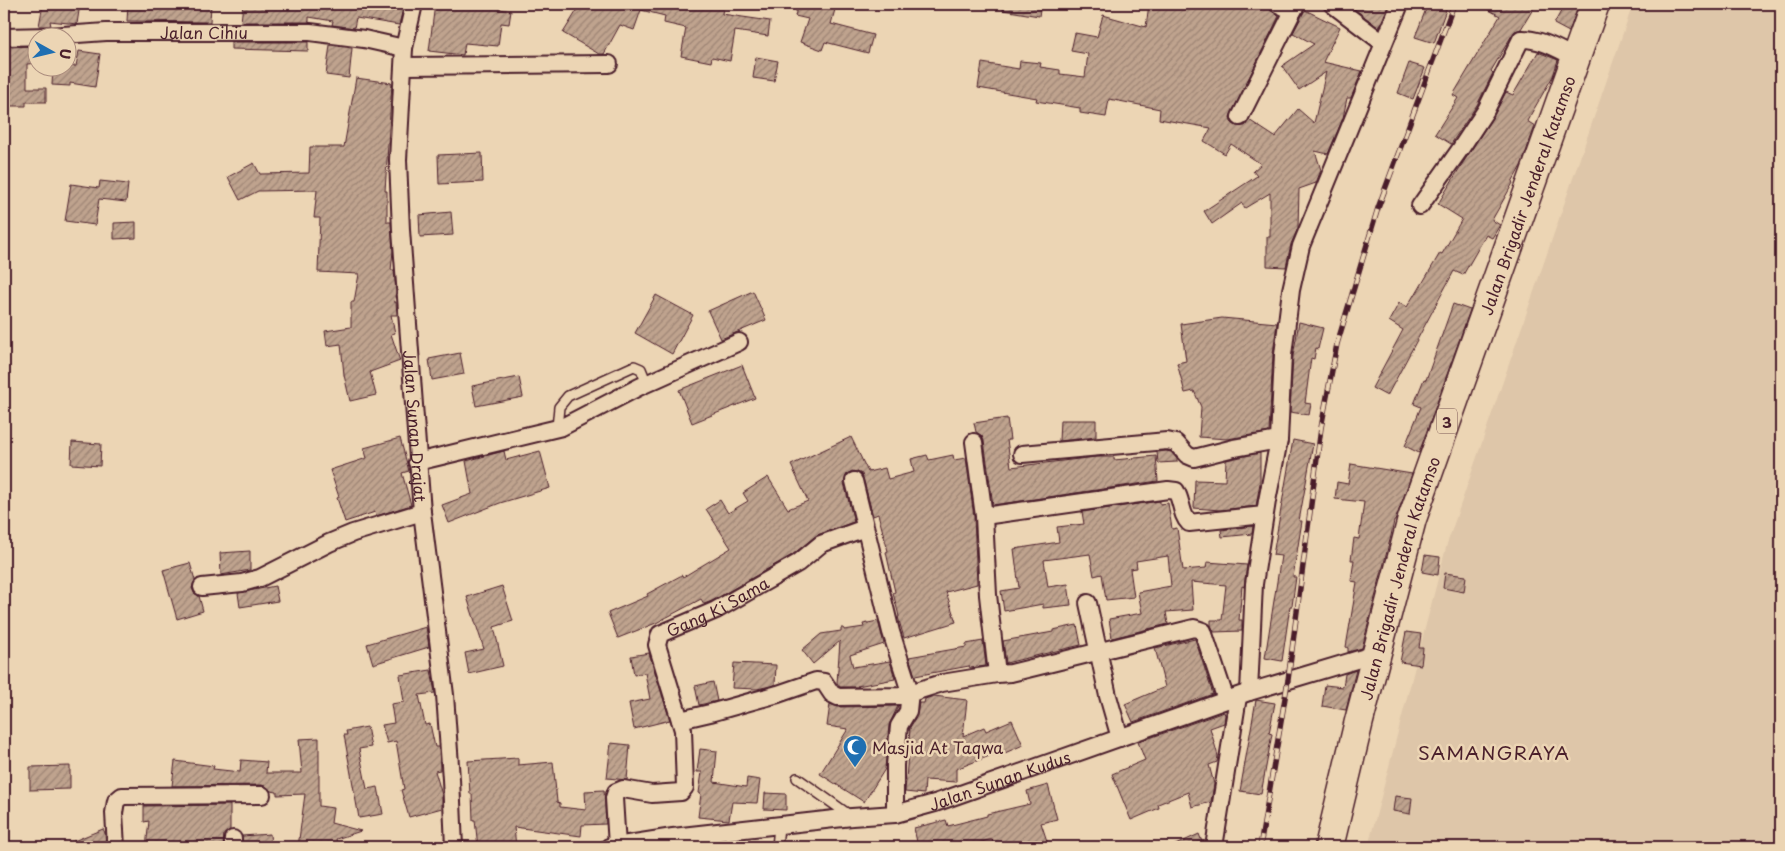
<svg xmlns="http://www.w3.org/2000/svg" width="1785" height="851" font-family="'Playpen Sans',sans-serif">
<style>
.built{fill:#dec6a9}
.building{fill:url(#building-hatch);stroke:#4a1f2b}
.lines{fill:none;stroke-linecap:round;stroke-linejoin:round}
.lane-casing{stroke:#4a1f2b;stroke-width:12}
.street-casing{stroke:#4a1f2b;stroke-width:20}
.highway-casing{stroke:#4a1f2b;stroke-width:31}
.lane{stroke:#ecd5b4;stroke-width:9}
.street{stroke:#ecd5b4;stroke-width:16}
.highway{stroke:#ecd5b4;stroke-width:28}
.rail-casing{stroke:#4a1f2b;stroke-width:5.5}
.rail{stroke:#ecd5b4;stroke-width:4;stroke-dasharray:11;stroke-linecap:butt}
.labels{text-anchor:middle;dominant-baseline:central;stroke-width:5;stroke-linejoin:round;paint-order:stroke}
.shield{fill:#ecd5b4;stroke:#7b5654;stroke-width:1}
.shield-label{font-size:15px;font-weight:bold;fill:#4a1f2b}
.street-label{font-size:16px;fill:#4a1f2b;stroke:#ecd5b4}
.poi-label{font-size:16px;fill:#4a1f2b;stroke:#ecd5b4;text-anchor:start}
.quarter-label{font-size:19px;letter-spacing:1px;fill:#4a1f2b;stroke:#ecd5b4}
</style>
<defs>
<pattern id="building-hatch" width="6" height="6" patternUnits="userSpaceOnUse" patternTransform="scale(1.25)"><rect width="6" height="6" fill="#bfa38e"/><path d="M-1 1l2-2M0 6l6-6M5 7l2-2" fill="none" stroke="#9d8474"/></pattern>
</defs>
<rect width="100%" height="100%" fill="#ecd5b4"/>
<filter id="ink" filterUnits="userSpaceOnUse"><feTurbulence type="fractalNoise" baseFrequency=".02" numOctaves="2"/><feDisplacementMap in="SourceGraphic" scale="10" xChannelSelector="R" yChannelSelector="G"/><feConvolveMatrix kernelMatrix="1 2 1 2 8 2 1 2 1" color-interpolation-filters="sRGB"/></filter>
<g filter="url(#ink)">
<path class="built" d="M1633 4H1781V847H1368L1447 544Z"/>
<path class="building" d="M43 4H80L77 24 50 21 51 26H39Z
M128 4H211L210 22 127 21Z
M243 4H345L360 6 361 4H404L399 25 356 18 354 28 332 25 333 21 309 17V22H241Z
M435 4H501L500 9 511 11 509 24 501 23 498 46 465 43 463 55 429 51Z
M581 4H627L634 6 635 4H705L723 7 722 14 770 21 768 36 735 31 730 61 712 57 711 62 681 56 686 28 664 23 665 16 641 10 634 30 620 25 604 54H599L563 33Z
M798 4H826L836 6 831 24 873 35 868 53 825 42 822 50 800 42 808 19 795 16Z
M1004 4H1041L1039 16 1003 10Z
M1149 4H1268L1270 10 1279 16 1230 117 1231 122 1236 126H1245L1249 120 1275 137 1298 109 1314 123 1326 72 1299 90 1282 66 1314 44 1293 33 1305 10 1340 27 1323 62 1362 71 1351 98H1347L1343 118 1328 154 1315 151 1321 170 1316 183 1299 189 1298 228 1291 244 1286 267 1267 266V237H1270V193L1245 208 1242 203 1212 224 1204 211 1257 176 1253 171 1261 164 1231 144 1225 154 1204 141 1211 128 1159 119 1160 109 1109 99 1106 117 1080 113V108L1036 101 1037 98 978 88 982 63 1019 69 1020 61 1041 63 1040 67 1060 70V74L1085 77 1088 54 1071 51 1075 33 1097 37 1103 15 1146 27Z
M1348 4H1389L1379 28Z
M1428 4H1448L1434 43 1415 37Z
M1478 4H1536L1521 29 1515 31 1512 35 1491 71 1493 73 1477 105 1451 144 1435 134 1458 98 1453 95 1500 16Z
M1565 4H1579L1569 32 1554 24Z
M231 42H308V51L231 49Z
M330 45 352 48 349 78 326 75Z
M38 46V63L27 64V88H46V102H26V106H8V66L4 67V47Z
M79 51 100 54 95 87 70 83V86L52 85 53 68 76 66Z
M1538 52 1558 60 1553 76 1527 121 1535 126 1521 166 1512 182 1513 183 1492 220 1500 225 1492 238 1486 235 1463 275 1454 271 1387 396 1372 388 1403 330 1389 321 1399 303 1407 307 1414 295 1415 296 1440 253 1442 254 1462 219 1438 204 1459 169 1494 115 1506 92 1513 95Z
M756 57 778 61 774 81 753 78Z
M1409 63 1425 68 1413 99 1398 93Z
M356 78 392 83 385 191H387V222H391L393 251 391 270H394L396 292 394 302H396L397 315H391L395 333 391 334 400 361 370 372 376 395 350 401 344 375 341 344 327 346 325 331 351 327V302H354L359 274 318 272 320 218H314L317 190 258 191 240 200 228 177 254 163 260 174 309 173 310 147H344Z
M482 153 483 182 439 184 438 155Z
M100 181 128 184 126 202 99 199 95 225 65 221 71 184 99 188Z
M451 212 453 235 420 237 419 215Z
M136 222V238L114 239V223Z
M753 291 766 320 721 339 708 311Z
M656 295 693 315 672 354 635 333Z
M1453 304 1470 310 1419 453 1405 446 1421 407 1414 404 1424 379 1426 380Z
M1222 318 1277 323 1273 354 1269 432 1227 439 1199 437 1201 407 1194 391 1185 393 1177 363 1186 361 1181 324Z
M1299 322 1323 328 1318 349 1316 348 1314 359 1311 358 1305 403 1311 404 1309 415 1290 412 1293 356Z
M460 353 464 374 432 380 429 359Z
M742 365 755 398 692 423 679 390Z
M519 377 523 397 476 406 472 386Z
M1007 418 1010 440H1007L1011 467 1096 457H1114V460L1156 456 1158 481 993 505 984 441 982 436 976 432 974 423Z
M1060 420H1096V437L1059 441Z
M851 437 868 472 885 468 888 479 914 472 911 459 927 455 929 460 953 455 954 460 966 458 974 517 977 584 946 592 956 622 904 638 898 617H899L898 612 893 593 895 592 886 552 888 551 878 514 873 516 862 474 857 472 852 471 847 474 844 483 854 522 817 535 792 555 712 601 704 604 701 599 656 623 618 638 608 613 648 596 647 594 682 575 683 577 731 548 706 509 720 500 728 513 748 501 743 493 768 477 788 509 808 501 791 465Z
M400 438 409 471 402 473 411 505 376 516 375 512 345 522 337 498 339 497 330 470 367 458 364 448Z
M1293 440 1313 444 1299 521H1302L1293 577H1296L1292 606H1290L1282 661 1265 658 1281 556 1273 555Z
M72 442 101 444 100 466 71 464Z
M504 451 506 460 540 451 550 488 500 503 449 523 442 505 472 494 466 461Z
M1166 451 1171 452 1177 459V462L1158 463 1157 452Z
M1260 453V483L1256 506 1220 510 1194 508 1195 480 1225 481 1226 460Z
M1351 464 1412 474 1395 521H1394L1391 536 1362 648 1348 652V648L1346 647 1357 582 1351 581 1354 560H1351L1354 538 1359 539 1364 502 1335 499 1337 482 1348 484Z
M1160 501V504L1168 503 1172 529 1177 528 1183 570 1206 568 1207 562 1247 565 1244 587 1242 586 1239 620H1242V631L1214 632 1211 625V620H1222L1226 585 1191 582 1193 610 1166 612 1168 624 1112 638 1109 619 1142 613 1138 592 1171 586 1168 556 1136 561 1137 568 1130 569 1134 597 1106 600 1102 574 1094 576 1090 554 1044 560 1048 587 1068 584 1071 605 1043 608V604L1004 611 1001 591 1019 588 1014 549 1059 542 1057 527 1084 524 1082 512Z
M1253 526 1252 534 1222 537 1221 530Z
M250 551V570L221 575 220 553Z
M1425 555 1440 557 1438 575 1422 572Z
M190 563 195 580 192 588 194 593 199 596 203 611 177 619 163 570Z
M1445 573 1466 576 1464 592 1443 588Z
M275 586 278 601 240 607 238 593Z
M502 586 513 621 494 627 503 666 469 674 465 653 484 649 467 597Z
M878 621 884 644 850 655 853 667 890 661 895 679 857 686 859 687H840L837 683 840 641 813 664 802 650 821 634 841 631V628H844V630L864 627 863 624Z
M1077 625 1081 645 1006 663 1003 641 1053 632V630Z
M426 627 429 647 373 664 367 644Z
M1406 632 1421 634 1419 648H1423L1421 665 1400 662Z
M1195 639 1213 694 1133 722 1125 704 1165 687 1155 648Z
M983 641 986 666 970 668 969 666 915 676 909 657 966 647V644Z
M649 653 670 720 634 729 629 703 650 699 645 673 634 675 631 656Z
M734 663 776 665 775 685 757 689 732 688Z
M431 670 435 693 419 695 425 725 430 724 435 747H439L440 770 435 771 442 795V808L409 817 401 790 404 789 396 741 387 743 382 725 394 723 391 704 404 702 400 675Z
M1356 670 1346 710 1322 706 1325 685 1343 687 1345 674Z
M713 682 717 701 699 705 695 686Z
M934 696 967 700 963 736 984 727 986 731 1012 720 1023 745 998 756 997 753 956 769V782L925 780 924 794 905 792 910 728 909 731V729L917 716 919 703H924L925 699Z
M1256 700 1275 703 1269 733 1272 734 1261 794 1240 791Z
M830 704 838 707 898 706 889 725 885 769 864 802 820 774 848 729 827 726Z
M1224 712 1225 715 1224 723 1210 728 1218 756 1217 762 1209 765 1214 784 1211 802 1192 807 1188 792 1158 804 1159 808 1131 820 1112 774 1145 760 1138 742Z
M367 727 371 747 359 749 367 789 378 787 383 814 359 818 344 735H347L346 731Z
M319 738V806L333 808 331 823 361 831 336 839 338 847H298L305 794 277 795V792L271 791 267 787 262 785 172 786 175 761 214 766 213 769 240 772 241 760 267 762 266 773H302L299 739Z
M611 743 630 745 627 780 607 778Z
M700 749 717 751 714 782 746 787 747 778 760 780 757 803 732 802 729 820 698 817 701 794 699 793 702 772H697Z
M518 758V765L553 762 557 802 560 803V807L586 810 585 791 604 790 606 824 582 825 581 836 514 827 516 847H478L475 820H473L472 794H470L468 761Z
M70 766V789L30 790V767Z
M1048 785 1057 819 1041 823 1049 847H994L992 839 965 847H918L914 828 946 820 948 826 987 816V814L1030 804 1027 791Z
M765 793 786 794V810L764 809Z
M1395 796 1412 798 1410 814 1393 811Z
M230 805V830L224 834 223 847H146L149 821 144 822V806Z
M103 829 105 833 106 847H59Z
M270 834 271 847H243L242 836Z
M1199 834 1204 847H1171Z"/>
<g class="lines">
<defs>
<path id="lane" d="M557 428 559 407 568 396 634 366 641 369 647 384
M797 778 852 817
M711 847 712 833
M777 847 779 826"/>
<g id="street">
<path id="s1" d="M414 4 404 48 398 160 401 230 422 512 445 695 451 779 454 847"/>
<path d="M1278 4 1293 11 1297 4"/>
<path d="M1332 4 1383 43"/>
<path id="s2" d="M4 37 49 36 106 32H310L364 39 404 48"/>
<path d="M404 66 609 64"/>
<path d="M1240 117 1293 11"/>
<path d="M1420 206 1461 148 1486 110 1521 39C1540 38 1559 50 1576 58"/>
<path d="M974 442 984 516 988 595 997 674 1011 673 1194 628 1203 631 1226 700"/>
<path d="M1022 454 1167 441 1176 443 1187 455 1194 458 1234 448 1279 440"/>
<path d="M417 462 562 427 639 387 739 342"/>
<path d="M854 481 891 632 910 692 908 711 899 726 895 765V814"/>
<path d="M984 516 1168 490 1176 491C1182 501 1181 515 1189 523L1264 515"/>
<path d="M202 587 242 583 260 578 329 543 353 533 422 512"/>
<path d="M1088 603 1108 696 1120 738"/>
<path d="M1249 692 1254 584 1267 501 1279 440 1283 355 1291 290 1301 246 1400 4"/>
<path d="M680 720 710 713 778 694 816 681 824 682 832 694 838 697 901 696 942 683 997 674"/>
<path d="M233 839V847"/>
<path id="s3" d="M617 846 614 798 616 792 623 789 652 794 681 792 685 787 683 730 657 645 660 634 716 610 798 563 821 544 865 528"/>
<path d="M116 847 114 813 116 801 122 796 262 795"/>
<path id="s4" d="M609 847 673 837 852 817 895 814 935 803 1249 692 1376 654"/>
<path d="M1214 847 1238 697"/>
</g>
<g id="highway">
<path id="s5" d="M1329 847 1359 721 1412 519 1595 4"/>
</g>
</defs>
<use href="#lane" class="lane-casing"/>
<use href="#street" class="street-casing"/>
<use href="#highway" class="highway-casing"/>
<use href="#lane" class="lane"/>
<use href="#street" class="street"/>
<use href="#highway" class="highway"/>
<defs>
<path id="rail" d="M1260 847 1288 680 1321 428 1337 344 1378 208 1454 4"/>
</defs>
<use href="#rail" class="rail-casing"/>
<use href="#rail" class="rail"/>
</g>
</g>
<defs>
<symbol id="mosque-pin" viewBox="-11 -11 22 30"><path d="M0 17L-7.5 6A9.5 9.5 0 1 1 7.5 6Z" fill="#1f6fb2" stroke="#ecd5b4"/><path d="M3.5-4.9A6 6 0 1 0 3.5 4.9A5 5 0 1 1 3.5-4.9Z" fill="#fff"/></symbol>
</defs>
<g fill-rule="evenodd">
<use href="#mosque-pin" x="841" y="733" width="28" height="38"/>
</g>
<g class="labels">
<rect class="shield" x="1437" y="408.5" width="20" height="25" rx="4"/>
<g class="shield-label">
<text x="1447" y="421">3</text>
</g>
<g class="street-label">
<text stroke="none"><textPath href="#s2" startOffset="200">Jalan Cihiu</textPath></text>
<text stroke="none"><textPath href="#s5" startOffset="682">Jalan Brigadir Jenderal Katamso</textPath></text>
<text stroke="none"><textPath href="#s1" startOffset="424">Jalan Sunan Drajat</textPath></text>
<text stroke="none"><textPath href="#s5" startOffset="278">Jalan Brigadir Jenderal Katamso</textPath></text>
<text stroke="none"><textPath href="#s3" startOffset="348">Gang Ki Sama</textPath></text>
<text stroke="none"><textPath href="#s4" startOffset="398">Jalan Sunan Kudus</textPath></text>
</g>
<g class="poi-label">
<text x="872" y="747">Masjid At Taqwa</text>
</g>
<g class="quarter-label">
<text x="1494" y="752">SAMANGRAYA</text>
</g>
</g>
<rect width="1785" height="851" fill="none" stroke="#ecd5b4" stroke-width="20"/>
<rect x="10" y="10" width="1765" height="831" fill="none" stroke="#4a1f2b" stroke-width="2" filter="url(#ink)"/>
<g transform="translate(52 52) rotate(98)"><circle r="24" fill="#ecd5b4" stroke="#ab8c7d"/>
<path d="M0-4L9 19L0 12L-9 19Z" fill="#1f6fb2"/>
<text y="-8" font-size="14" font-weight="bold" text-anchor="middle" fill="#4a1f2b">U</text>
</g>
</svg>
